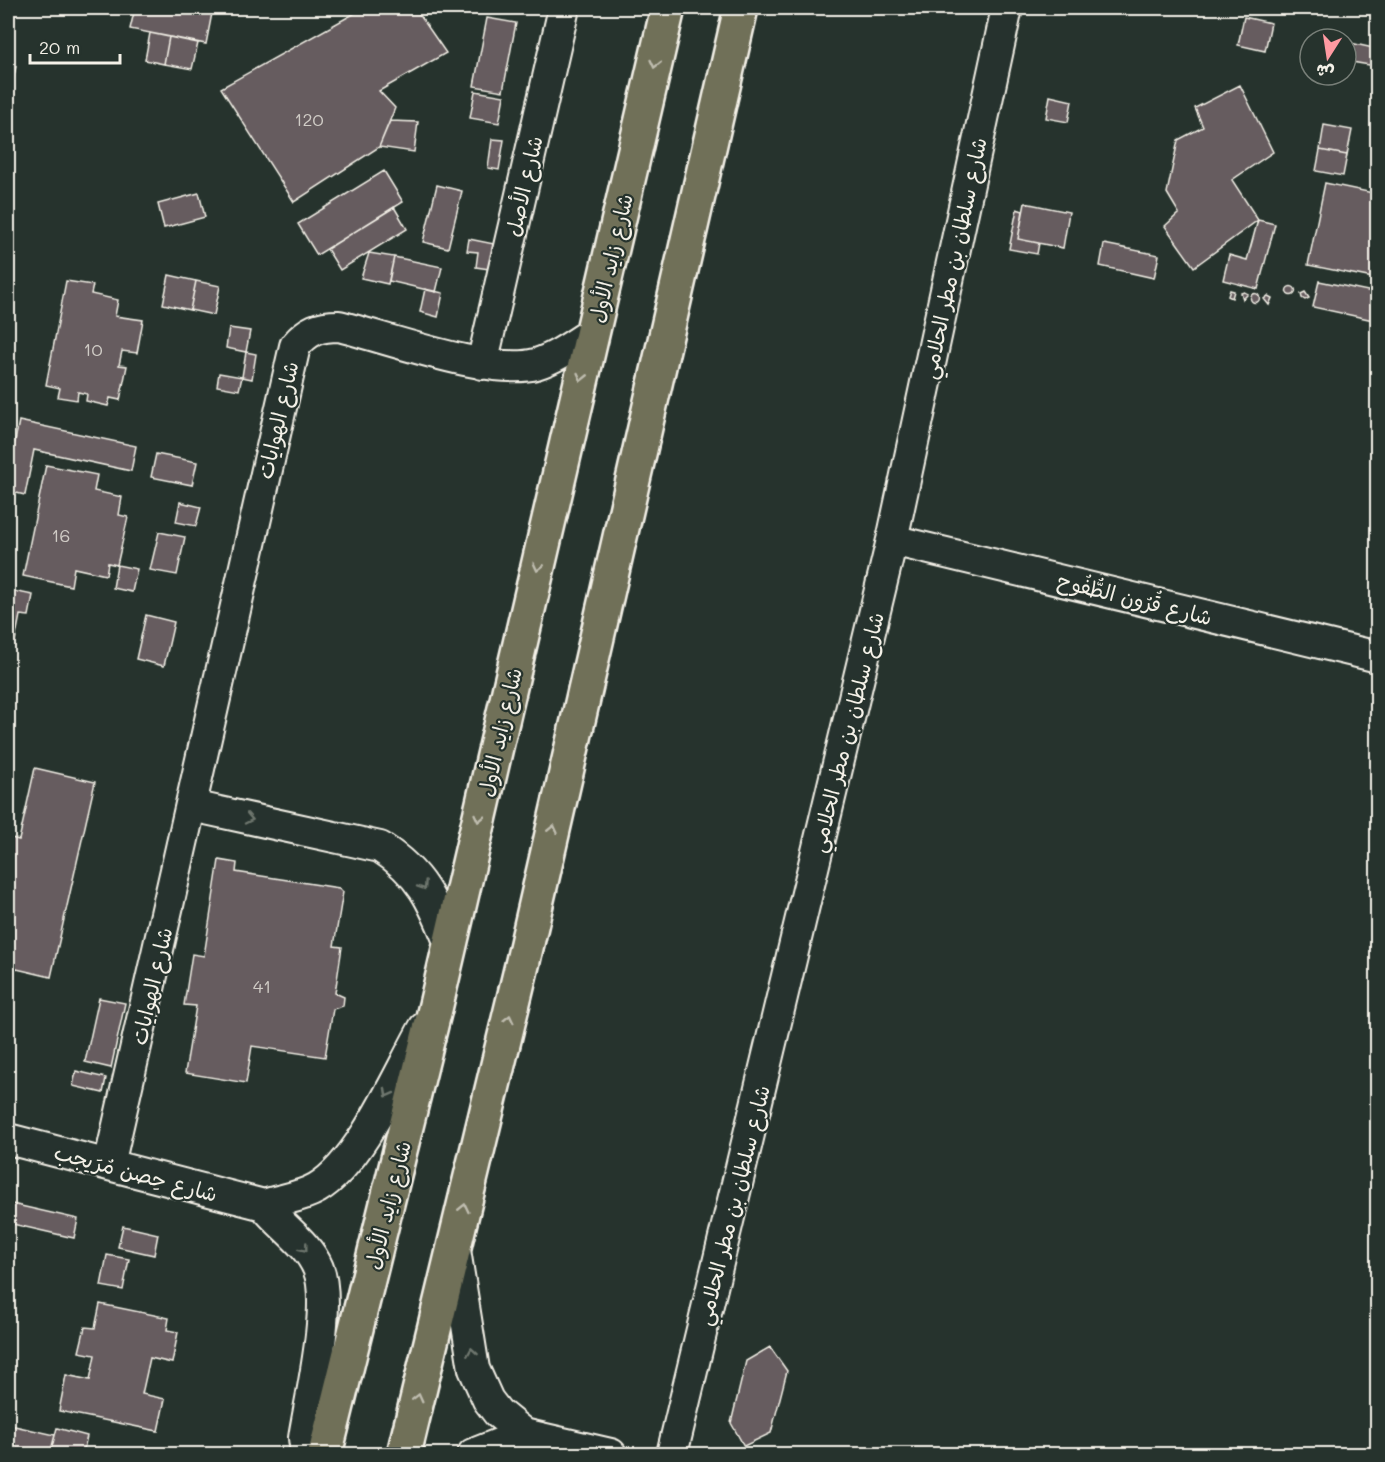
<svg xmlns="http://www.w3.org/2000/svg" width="1385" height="1462" font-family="Mali,'Playpen Sans Arabic',sans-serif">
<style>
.building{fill:#665c5f;stroke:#f4f1e8;stroke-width:1.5}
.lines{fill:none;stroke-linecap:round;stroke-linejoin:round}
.minor-casing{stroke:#f4f1e8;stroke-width:34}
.primary-casing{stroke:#f4f1e8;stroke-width:38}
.minor{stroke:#26332d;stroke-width:30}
.primary{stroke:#706f59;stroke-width:33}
.oneway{stroke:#bfbdaf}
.oneway2{stroke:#6e766e}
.labels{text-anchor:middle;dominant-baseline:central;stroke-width:4.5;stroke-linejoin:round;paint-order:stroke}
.number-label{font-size:18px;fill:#d0ccc6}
.street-label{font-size:21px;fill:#f4f1e8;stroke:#26332d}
</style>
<rect width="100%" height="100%" fill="#26332d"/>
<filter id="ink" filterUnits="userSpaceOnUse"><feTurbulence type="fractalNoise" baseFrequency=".0167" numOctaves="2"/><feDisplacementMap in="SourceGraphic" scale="12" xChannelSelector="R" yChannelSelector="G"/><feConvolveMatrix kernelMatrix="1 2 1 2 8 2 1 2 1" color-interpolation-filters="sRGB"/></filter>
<g filter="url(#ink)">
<path class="building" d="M135 8H213L206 44 130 29Z
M364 8H415L446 53 379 91 395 108 379 147 294 202 221 88Z
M1244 17 1271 23 1265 51 1238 45Z
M487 18 516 23 503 91 474 86Z
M150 33 169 37 164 64 145 60Z
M169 37 198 43 192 69 164 64Z
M1346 42 1378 49 1375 66 1346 61Z
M8 64 16 66 9 101 8 100Z
M1240 85 1273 152 1232 180 1258 220 1194 267 1165 226 1179 213 1167 193 1178 140 1203 127 1195 108Z
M475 91 504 96 499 123 470 118Z
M1050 96 1072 101 1068 122 1046 118Z
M390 121 418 122 414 152 379 147Z
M1324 125 1352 130 1347 155 1320 150Z
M492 139 504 140 499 170 488 168Z
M1320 150 1347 155 1343 176 1316 171Z
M384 171 403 202 317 255 298 224Z
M1325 183 1378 194V279L1308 265Z
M437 185 462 191 448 248 423 242Z
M199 193 205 217 164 228 158 204Z
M1025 203 1069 212 1063 248 1018 239Z
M394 207 407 229 340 270 327 249Z
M1017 209 1023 211 1018 239 1039 243 1037 254 1009 249Z
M1258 220 1275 224 1258 289 1223 280 1229 255 1247 260Z
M469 239 494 244 489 269 476 267 478 252 467 251Z
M1104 244 1159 255 1154 278 1100 266Z
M369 253 394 257 388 284 361 278Z
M394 257 442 267 436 292 389 281Z
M169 275 196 281 190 310 163 304Z
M66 281 93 285 91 294 118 300 115 316 143 320 137 353 122 351 119 365 127 366 120 400 110 398 108 406 86 401 87 394 78 392 77 400 58 397 60 388 46 385Z
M196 281 220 286 214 315 190 310Z
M1319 281 1378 293V321L1313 307Z
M1286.5 291a4.5 4.5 0 1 1 9 0a4.5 4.5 0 1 1-9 0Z
M425 289 443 293 438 317 420 312Z
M1230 290 1234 291 1232 298 1228 296Z
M1244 292 1248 294 1243 299 1241 293Z
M1305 292 1309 298 1305 300 1302 298 1301 294Z
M1250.5 298a4.5 4.5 0 1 1 9 0a4.5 4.5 0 1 1-9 0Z
M1268 296 1272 298 1269 305 1264 299Z
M229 328 250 331 246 352 226 348Z
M246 352 256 354 252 379 242 377Z
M219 373 242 377 239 390 217 386Z
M19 421 136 446 131 471 34 450 25 495 8 491V475Z
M156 454 197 462 192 485 151 477Z
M46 465 97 475 94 491 122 497 119 515 128 517 117 565 108 563 106 575 74 568 71 586 23 576Z
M180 502 201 507 196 526 176 522Z
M159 532 185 537 177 575 150 570Z
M117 565 137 569 132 592 113 588Z
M8 590 33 595 29 616 20 615 15 641 8 640Z
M146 615 174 622 164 666 136 659Z
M35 768 95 782 51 977 8 967V837L19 840Z
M219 860 237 863 236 872 339 888 343 892 334 946 342 947 335 993 344 997 343 1006 333 1009 325 1057 252 1046 246 1083 185 1073 196 1006 184 1005 192 954 204 956Z
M99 998 125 1003 111 1068 85 1062Z
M76 1071 106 1078 103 1093 73 1086Z
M8 1203 12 1204 8 1221Z
M12 1204 78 1219 74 1238 8 1223Z
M123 1226 158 1234 154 1255 118 1247Z
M107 1255 129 1259 123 1290 101 1286Z
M100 1304 169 1318 167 1330 178 1332 172 1363 150 1358 142 1394 165 1399 158 1431 59 1411 66 1375 90 1380 95 1355 79 1352 85 1327 95 1328Z
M770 1347 787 1371 771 1433 744 1446 731 1423 746 1361Z
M10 1425 55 1435 50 1454H20L8 1451Z
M57 1428 87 1436 83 1454H50Z"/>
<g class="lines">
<defs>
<path id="minor" d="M482 364 564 8
M892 540 1378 657
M192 806 380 847C421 873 433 901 450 944
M8 1139 264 1205C281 1199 300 1198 317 1188 361 1162 398 1074 424 1028
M109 1165 295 346C308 330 319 326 339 326 387 338 491 376 536 364 556 358 575 344 592 333
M264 1205C281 1227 307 1242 318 1268 333 1304 310 1399 304 1438L306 1454
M455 1250 474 1369 488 1400 498 1413 524 1434 611 1454
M473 1454 524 1434
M672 1454 892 540 1007 8"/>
<path id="primary" d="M325 1454 436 1005 668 8
M404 1454 523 961 741 8"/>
</defs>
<use href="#minor" class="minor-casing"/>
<use href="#primary" class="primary-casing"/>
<use href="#minor" class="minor"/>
<use href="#primary" class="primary"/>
</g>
<defs><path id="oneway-chevron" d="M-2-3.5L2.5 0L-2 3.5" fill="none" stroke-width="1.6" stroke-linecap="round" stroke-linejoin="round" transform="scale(1.5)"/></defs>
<g class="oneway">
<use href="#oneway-chevron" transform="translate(655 64) rotate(103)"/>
<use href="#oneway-chevron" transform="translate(582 377) rotate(103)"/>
<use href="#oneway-chevron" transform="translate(538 567) rotate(103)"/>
<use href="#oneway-chevron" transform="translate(479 818) rotate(103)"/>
<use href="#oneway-chevron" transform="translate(553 829) rotate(-77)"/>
<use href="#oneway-chevron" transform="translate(509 1019) rotate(-77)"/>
<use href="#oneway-chevron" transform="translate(464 1208) rotate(-77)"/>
<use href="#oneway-chevron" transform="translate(418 1398) rotate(-76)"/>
</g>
<g class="oneway2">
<use href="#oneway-chevron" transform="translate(249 819) rotate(12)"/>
<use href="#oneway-chevron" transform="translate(423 886) rotate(56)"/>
<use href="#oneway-chevron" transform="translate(388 1093) rotate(119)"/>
<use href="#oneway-chevron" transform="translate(304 1248) rotate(52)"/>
<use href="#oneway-chevron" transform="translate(472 1352) rotate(-99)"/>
</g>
</g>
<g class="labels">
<g class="number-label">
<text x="309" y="119">120</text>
<text x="93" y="349">10</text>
<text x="61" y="535">16</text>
<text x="262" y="986">41</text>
</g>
<g class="street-label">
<text transform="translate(523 186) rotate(-77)">شارع الأصل</text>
<text transform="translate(610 258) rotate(-77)">شارع زايد الأول</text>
<text transform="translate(953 258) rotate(-78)">شارع سلطان بن مطر الحلامي</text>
<text transform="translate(277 420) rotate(-77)">شارع الهوايات</text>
<text transform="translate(1135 598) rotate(14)">شارع قُرُون الطُّفُوح</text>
<text transform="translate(499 732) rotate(-77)">شارع زايد الأول</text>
<text transform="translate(846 732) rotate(-76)">شارع سلطان بن مطر الحلامي</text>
<text transform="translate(151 986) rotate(-77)">شارع الهوايات</text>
<text transform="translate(136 1172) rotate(15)">شارع حِصن مُرَيجب</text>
<text transform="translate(387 1205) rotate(-76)">شارع زايد الأول</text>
<text transform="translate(732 1205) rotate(-76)">شارع سلطان بن مطر الحلامي</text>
</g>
</g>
<rect width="1385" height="1462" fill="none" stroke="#26332d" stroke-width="30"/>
<rect x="15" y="15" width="1355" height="1432" fill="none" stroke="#f4f1e8" stroke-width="2" filter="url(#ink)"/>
<g transform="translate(1328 57) rotate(192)"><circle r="28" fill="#26332d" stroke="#787f78" stroke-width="1.5"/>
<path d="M0-4.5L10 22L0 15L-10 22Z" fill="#ff9aa2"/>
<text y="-9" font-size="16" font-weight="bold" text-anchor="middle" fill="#f4f1e8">ش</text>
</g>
<path d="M30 54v9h90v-9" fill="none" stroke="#f4f1e8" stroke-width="3"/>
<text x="39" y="54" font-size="18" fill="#f4f1e8" stroke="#26332d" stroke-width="4.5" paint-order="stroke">20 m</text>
</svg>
